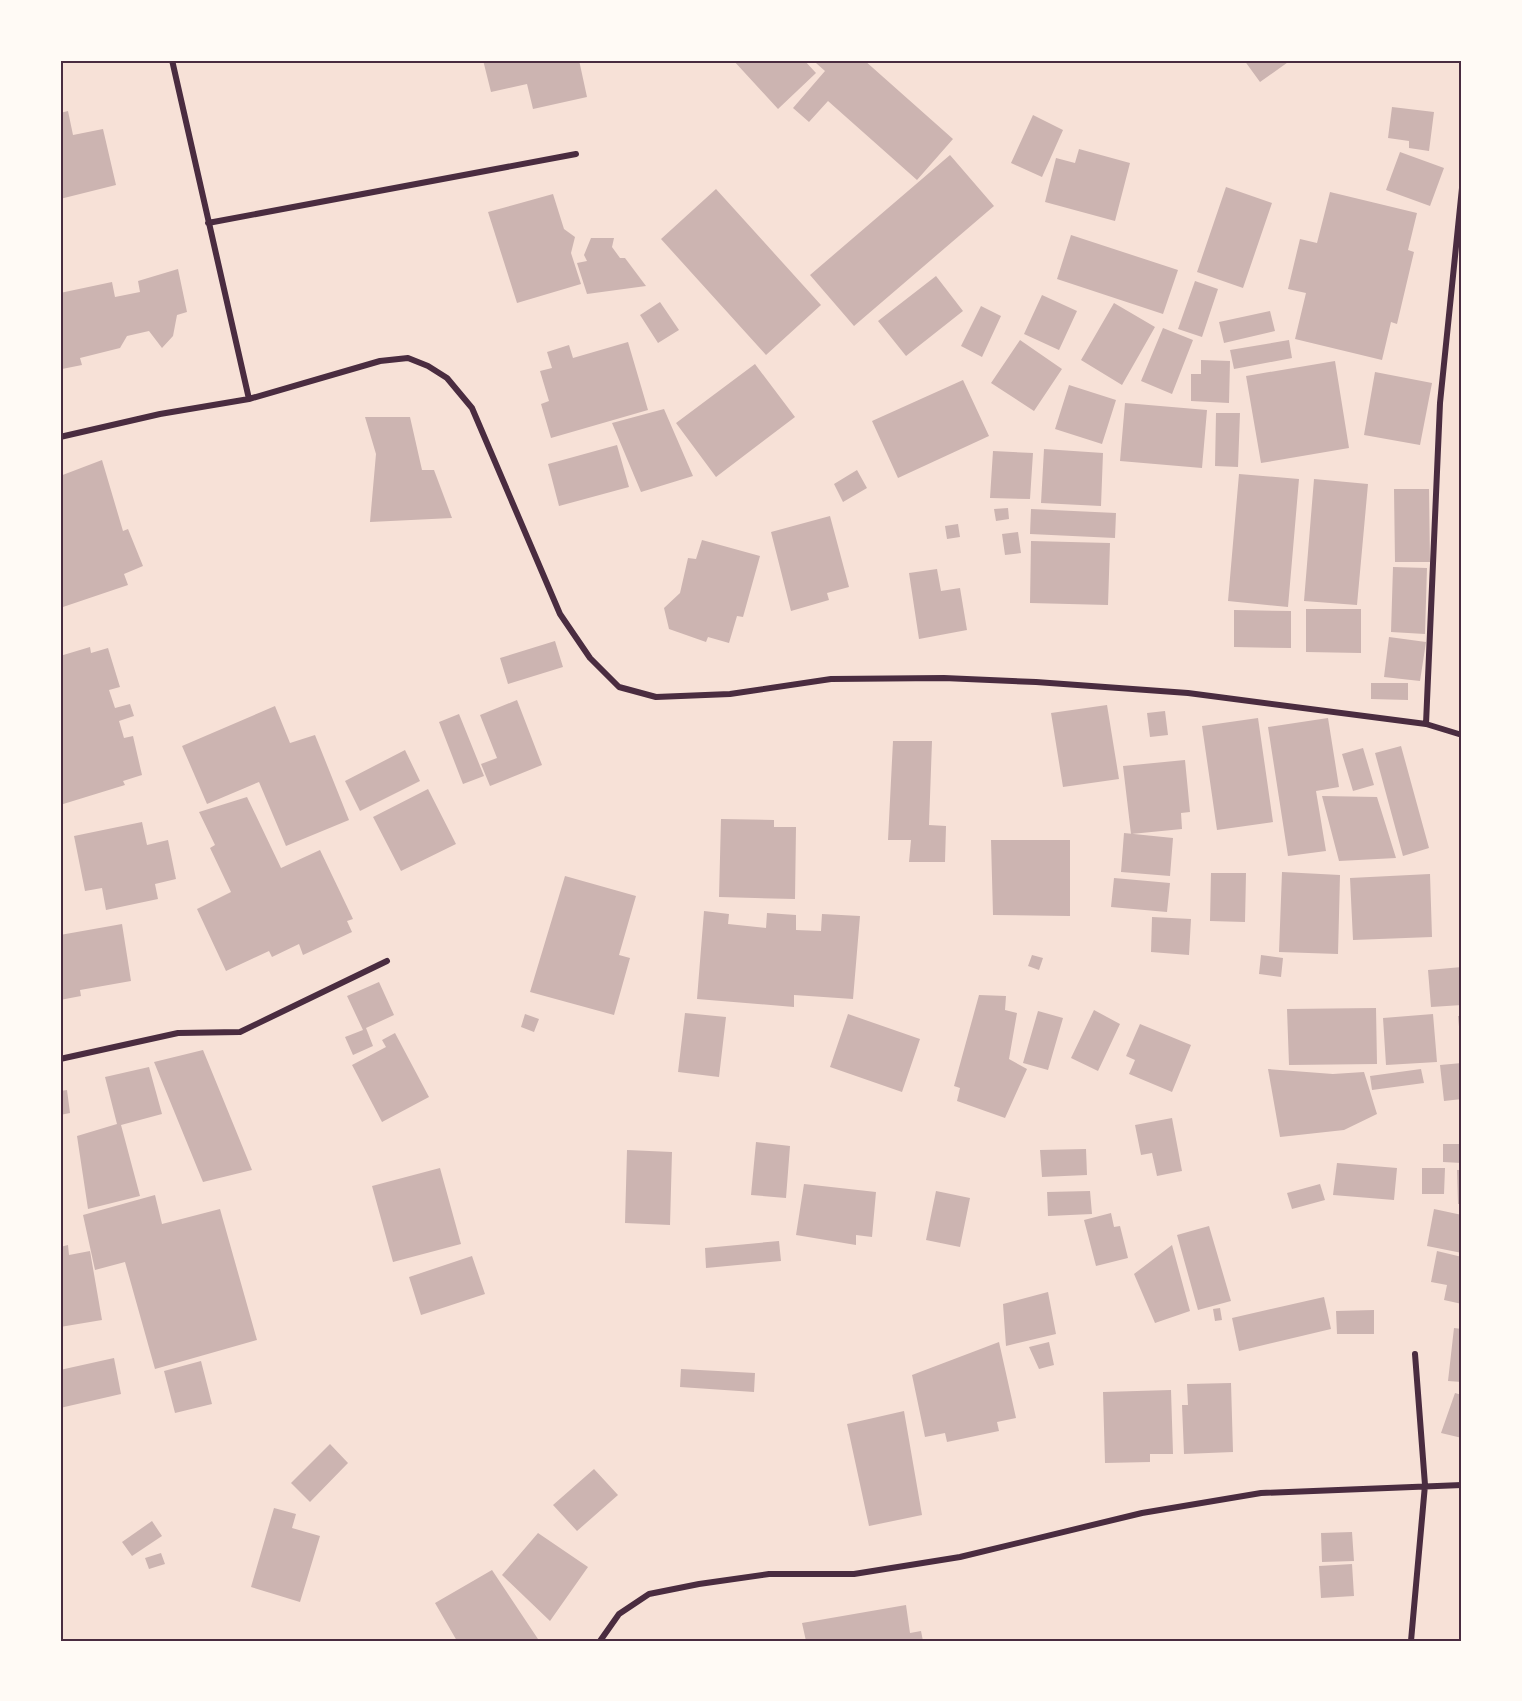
<svg xmlns="http://www.w3.org/2000/svg" width="1522" height="1701" font-family="Inter,sans-serif">
<style>
.building{fill:#ccb4b1}
.lines{fill:none;stroke-linecap:round;stroke-linejoin:round}
.minor{stroke:#4a2c40;stroke-width:6}
.neatline{fill:none;stroke:#4a2c40;stroke-width:2}
</style>
<rect width="100%" height="100%" fill="#f7e1d7"/>
<path class="building" d="M483 60H579L587 97 533 109 527 84 491 92Z
M733 60H804L816 73 778 109Z
M818 60H864L953 139 917 180 828 101 809 122 793 108 825 71 816 63Z
M1244 60H1291L1260 82Z
M1392 107 1434 112 1429 151 1409 148V141L1388 138Z
M68 111 73 135 103 129 116 185 60 199V113Z
M1033 115 1063 130 1042 177 1011 163Z
M1079 149 1130 163 1115 221 1045 202 1056 158 1075 163Z
M1400 152 1444 168 1430 206 1386 190Z
M950 155 994 206 854 326 810 275Z
M1226 187 1272 203 1243 288 1197 272Z
M716 189 821 305 766 355 661 239Z
M1330 192 1417 213 1408 250 1414 252 1397 324 1391 322 1382 360 1295 339 1306 293 1288 289 1300 239 1317 243Z
M553 194 564 229 575 237 571 253 581 284 517 303 488 212Z
M1071 235 1178 270 1163 314 1057 279Z
M591 238H614L612 247 620 258H625L646 286 587 294 577 263 587 261 584 255Z
M178 269 187 312 177 315 173 336 162 348 149 331 127 336 120 348 80 358 82 365 62 369 60 293 112 282 115 297 140 292 138 281Z
M936 276 963 311 906 356 878 321Z
M1195 281 1218 289 1202 337 1178 329Z
M1042 295 1077 311 1059 350 1024 334Z
M660 302 679 330 658 343 640 315Z
M1114 303 1155 327 1122 385 1081 360Z
M981 306 1001 316 982 357 961 346Z
M1270 311 1275 331 1224 343 1219 322Z
M1163 328 1193 340 1172 394 1141 381Z
M1020 340 1062 369 1034 411 991 383Z
M1289 340 1292 358 1234 369 1230 350Z
M628 342 648 410 551 438 541 404 549 401 540 371 552 368 547 352 569 345 573 358Z
M1201 360 1230 361 1229 403 1191 401V374H1201Z
M1335 361 1349 448 1261 463 1246 376Z
M755 364 795 417 716 477 676 423Z
M1375 372 1432 383 1420 445 1364 435Z
M963 380 989 436 898 478 872 421Z
M1069 385 1116 400 1102 444 1055 429Z
M1125 403 1207 410 1202 468 1120 461Z
M664 409 693 476 641 492 612 423Z
M1216 413H1240L1238 467 1215 466Z
M365 417H410L422 470H434L452 518 370 522 376 454Z
M617 445 629 487 559 506 548 464Z
M1044 449 1103 453 1101 506 1041 503Z
M993 451 1033 453 1030 499 990 498Z
M102 460 123 531 128 529 143 566 124 574 128 585 60 608V476Z
M857 470 867 488 843 502 834 484Z
M1239 474 1299 479 1288 607 1228 601Z
M1314 479 1368 484 1357 605 1304 601Z
M1394 489H1429L1430 562H1395Z
M1008 508 1009 519 996 521 994 509Z
M1031 509 1116 513 1115 538 1030 534Z
M830 516 849 587 827 593 829 600 791 611 771 532Z
M958 524 960 537 947 539 945 526Z
M1018 532 1021 553 1005 555 1002 534Z
M702 540 760 556 743 617 737 616 729 643 708 637 706 642 669 629 664 608 680 593 688 558 696 559Z
M1031 541 1110 543 1108 605 1030 603Z
M1393 567 1427 568 1425 634 1391 632Z
M937 569 941 591 960 588 967 630 919 639 909 573Z
M1306 609H1361V653L1306 652Z
M1234 610 1291 611V648L1234 647Z
M1389 637 1426 642 1420 681 1384 677Z
M555 641 563 667 508 684 500 658Z
M90 647 91 653 108 648 120 687 109 690 115 708 130 704 134 716 119 721 124 738 133 736 142 775 123 781 125 785 60 805V656Z
M1371 683H1408V700L1371 699Z
M517 700 542 765 490 786 481 764 497 758 480 715Z
M1107 705 1119 779 1063 787 1051 713Z
M275 706 290 743 315 735 349 820 286 846 259 782 207 804 182 746Z
M1165 711 1168 735 1150 737 1147 713Z
M459 714 484 776 463 784 439 722Z
M1258 718 1273 822 1217 830 1202 726Z
M1328 718 1339 787 1316 791 1326 851 1288 856 1268 727Z
M893 741H932L929 825 946 826 945 862H909L911 840H888Z
M1401 746 1429 848 1403 856 1375 753Z
M1363 748 1374 785 1353 791 1342 754Z
M405 750 420 781 360 811 345 781Z
M1185 760 1190 812 1181 813 1182 829 1131 834 1123 766Z
M428 789 456 844 401 871 373 817Z
M1322 796 1377 797 1396 858 1339 861Z
M247 797 281 868 320 850 353 919 347 921 352 932 303 955 299 944 272 957 269 951 226 971 197 909 231 892 210 848 215 845 199 812Z
M721 819 774 820V827H796L795 899 719 897Z
M142 822 147 845 168 840 176 879 155 884 158 899 106 910 102 888 85 891 74 836Z
M1124 833 1173 838 1170 876 1121 872Z
M991 840H1070V916L993 915Z
M1282 872 1340 875 1338 954 1279 952Z
M1211 873H1246L1245 922 1210 921Z
M1430 874 1432 937 1353 940 1350 878Z
M565 876 636 896 619 955 630 958 614 1015 530 992Z
M1114 878 1170 883 1167 912 1111 907Z
M704 911 729 914 728 924 766 928 767 913 796 915V930L821 931 822 914 860 916 853 999 794 995V1007L697 999Z
M1152 917 1191 919 1189 955 1151 952Z
M122 924 131 981 80 990 81 996 60 1000V935Z
M1032 955 1043 958 1039 970 1028 966Z
M1261 955 1283 958 1281 977 1259 974Z
M1462 967V1005L1431 1007 1428 970Z
M379 982 394 1015 366 1028 373 1046 353 1055 345 1037 363 1030 347 996Z
M979 995 1006 996 1005 1010 1017 1013 1009 1059 1027 1069 1005 1118 957 1101 960 1088 954 1086Z
M1376 1008 1377 1064 1289 1065 1287 1009Z
M1094 1010 1120 1024 1098 1071 1071 1058Z
M1038 1011 1063 1018 1048 1070 1023 1063Z
M685 1013 726 1017 719 1077 678 1072Z
M525 1014 539 1019 534 1032 521 1027Z
M848 1014 920 1039 902 1092 830 1067Z
M1433 1014 1437 1062 1386 1065 1383 1018Z
M1458 1016H1462V1037H1460Z
M1140 1024 1191 1045 1172 1092 1129 1074 1135 1060 1126 1056Z
M395 1033 429 1097 382 1122 352 1065 386 1047 382 1040Z
M203 1050 252 1170 203 1182 154 1062Z
M1462 1063V1099L1444 1101 1440 1065Z
M149 1067 162 1114 121 1125 140 1196 88 1209 77 1136 117 1124 105 1077Z
M1268 1069 1333 1074 1364 1072 1377 1114 1344 1130 1280 1137Z
M1421 1069 1424 1083 1372 1090 1370 1076Z
M67 1090 70 1113 60 1115V1091Z
M1172 1118 1182 1171 1157 1176 1152 1153 1141 1155 1135 1125Z
M756 1142 790 1146 786 1198 751 1195Z
M1443 1144H1462V1163L1443 1162Z
M1086 1149 1087 1175 1042 1177 1040 1150Z
M627 1150 672 1152 670 1225 625 1223Z
M1337 1163 1397 1168 1394 1200 1333 1195Z
M440 1168 461 1244 393 1262 372 1186Z
M1422 1168H1445L1444 1194H1422Z
M1457 1170H1462V1204H1458Z
M804 1184 876 1192 872 1237 856 1235V1245L796 1235Z
M1320 1184 1325 1200 1292 1209 1287 1193Z
M936 1191 970 1198 960 1247 926 1240Z
M1090 1191 1092 1214 1048 1216 1047 1192Z
M155 1195 162 1224 220 1209 257 1340 155 1369 125 1262 95 1270 83 1215Z
M1434 1209 1462 1215V1253L1427 1246Z
M1111 1213 1114 1227 1120 1226 1128 1258 1096 1266 1084 1220Z
M1209 1226 1231 1301 1198 1310 1177 1235Z
M779 1241 781 1261 706 1268 705 1248Z
M68 1245 69 1255 90 1251 102 1320 60 1327V1247Z
M1172 1245 1190 1311 1155 1323 1134 1274Z
M1437 1251 1462 1257V1304L1444 1300 1447 1285 1431 1282Z
M472 1256 485 1294 421 1315 409 1277Z
M1048 1292 1056 1334 1006 1346 1003 1304Z
M1324 1297 1331 1329 1239 1351 1232 1318Z
M1220 1308 1222 1320 1215 1321 1213 1309Z
M1374 1310V1334H1337L1336 1311Z
M1454 1328 1462 1329V1382L1448 1381Z
M999 1342 1016 1418 997 1422 999 1431 947 1442 945 1433 925 1437 912 1375Z
M1049 1342 1054 1365 1039 1369 1029 1347Z
M114 1358 121 1394 60 1408V1370Z
M201 1361 212 1404 175 1413 164 1371Z
M681 1369 755 1373 754 1392 680 1387Z
M1231 1383 1233 1452 1184 1454 1182 1405H1188L1187 1384Z
M1171 1390 1173 1454H1150V1462L1105 1463 1103 1392Z
M1455 1393 1462 1395V1438L1441 1433Z
M904 1411 922 1515 869 1526 847 1424Z
M330 1444 348 1463 310 1502 291 1483Z
M594 1469 618 1495 577 1531 553 1505Z
M274 1508 296 1514 292 1528 320 1536 300 1602 251 1587Z
M152 1521 162 1536 132 1556 122 1542Z
M1352 1532 1354 1561 1322 1562 1321 1533Z
M538 1533 588 1567 550 1621 502 1575Z
M161 1553 165 1564 149 1569 145 1558Z
M1352 1564 1354 1596 1321 1598 1319 1566Z
M492 1570 538 1639 457 1641 435 1603Z
M906 1605 910 1633 921 1631 923 1641H806L802 1623Z"/>
<g class="lines">
<path class="minor" d="M172 60 249 399
M208 223 576 154
M60 437 160 414 249 399 380 361 408 358 428 366 447 378 472 408 560 614 590 658 619 687 656 697 730 694 831 679 944 678 1036 682 1188 693 1426 724 1462 735
M1426 724 1440 403 1462 188
M60 1059 178 1033 240 1032 387 961
M600 1641 619 1614 649 1594 699 1584 769 1574H854L960 1557 1142 1513 1261 1493 1462 1485
M1411 1641 1425 1485 1415 1354"/>
</g>
<rect width="1522" height="1701" fill="none" stroke="#fffaf5" stroke-width="123"/>
<rect x="62" y="62" width="1398" height="1578" class="neatline"/>
</svg>
